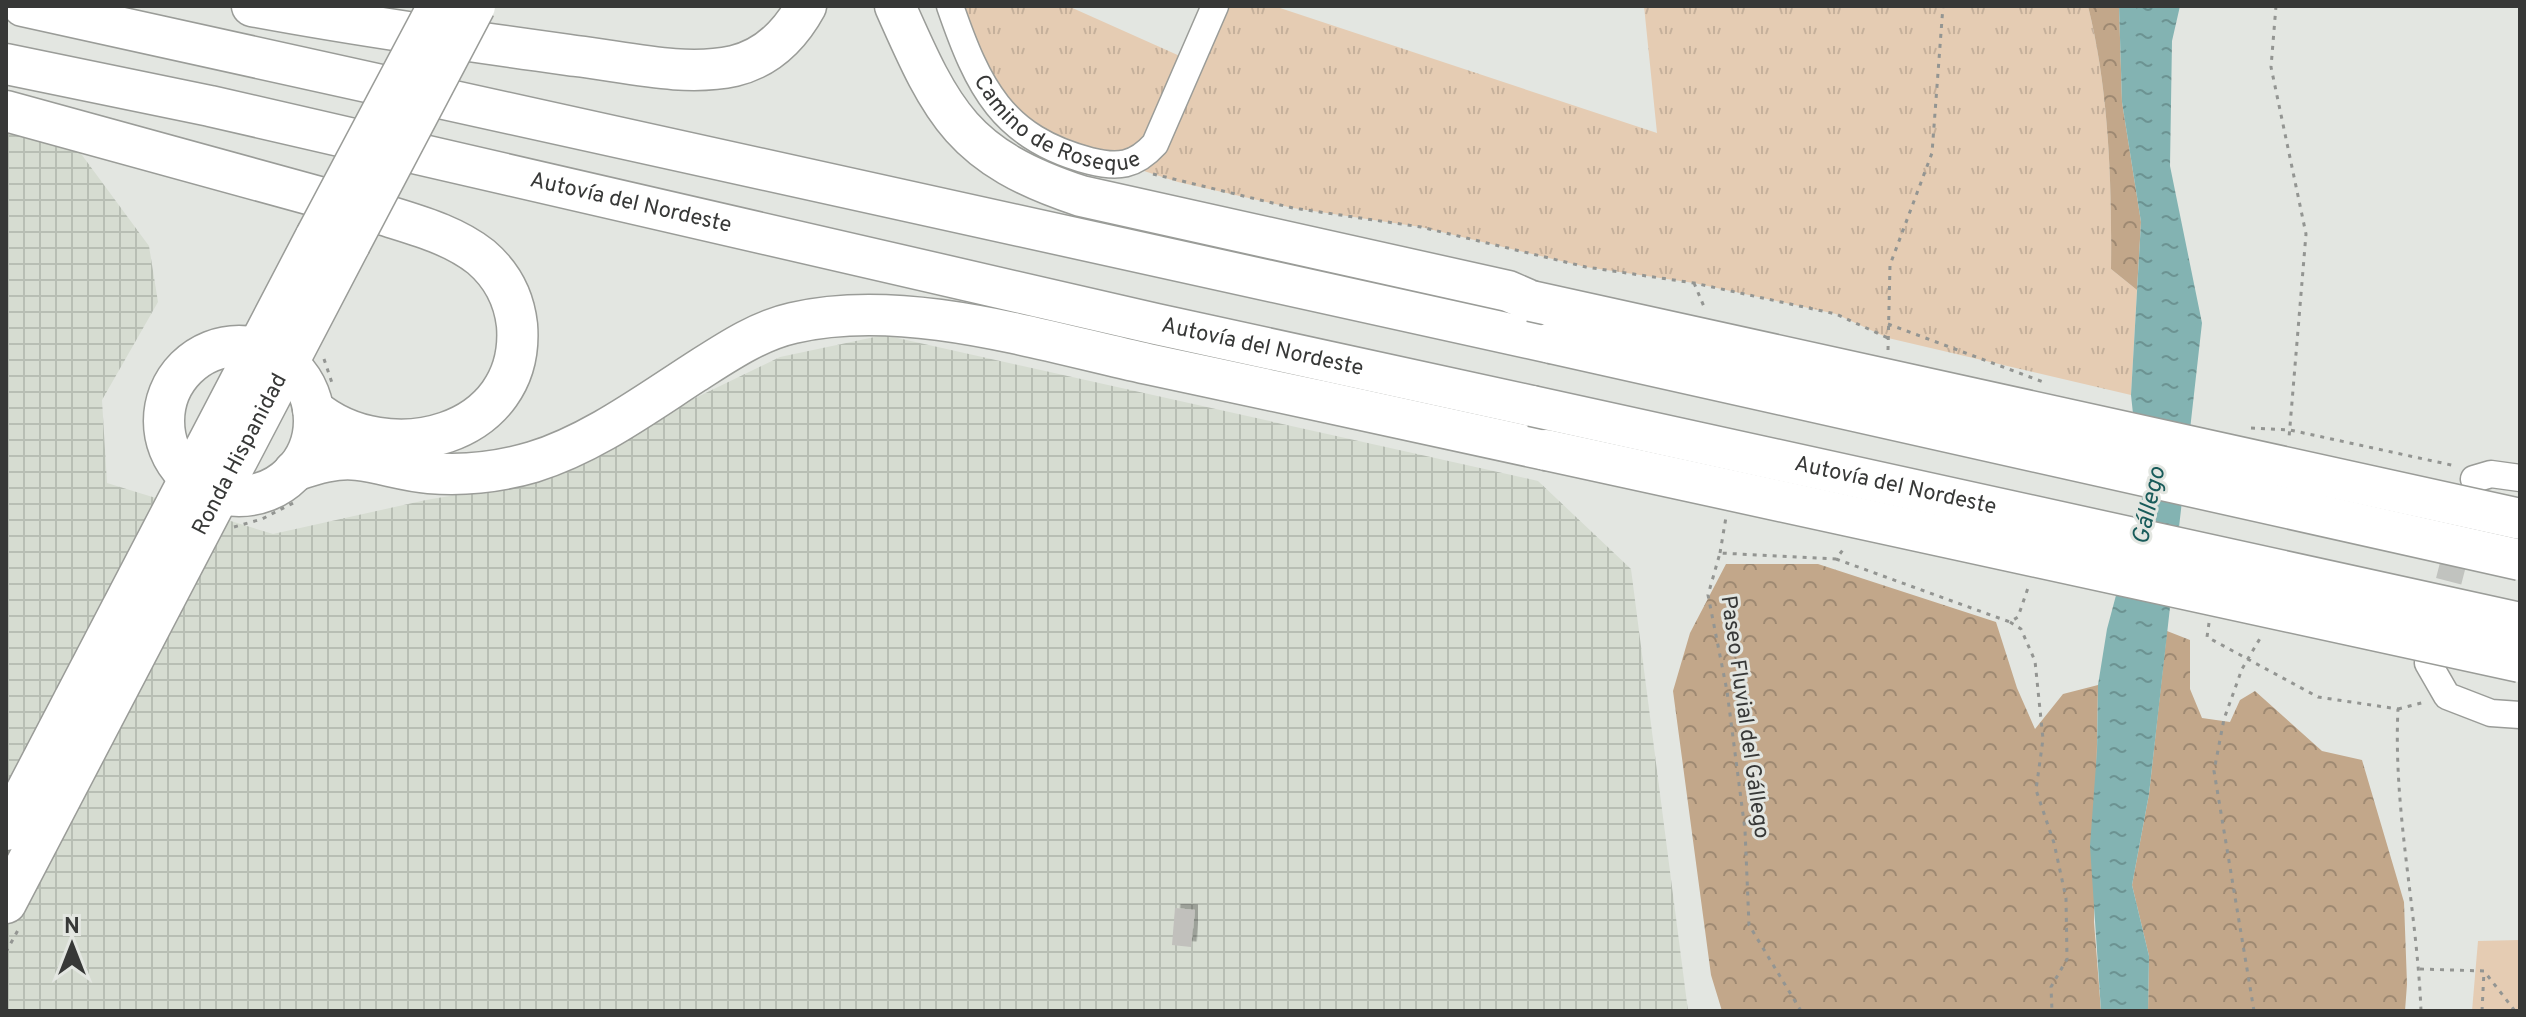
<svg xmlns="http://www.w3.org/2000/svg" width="2526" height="1017" font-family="Overpass,sans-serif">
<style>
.industrial{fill:url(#industrial-grid)}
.grass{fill:url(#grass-tufts)}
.forest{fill:url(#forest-crowns)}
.green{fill:#e5ccb3}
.water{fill:url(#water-ripples)}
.building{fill:#c1c0bc;filter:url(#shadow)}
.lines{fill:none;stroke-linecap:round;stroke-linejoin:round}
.minor-tunnel{stroke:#c1c3bf;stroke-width:26;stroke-dasharray:26 13;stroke-linecap:butt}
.minor-casing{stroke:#9a9c98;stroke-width:29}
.highway-casing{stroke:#9a9c98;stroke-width:43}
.path{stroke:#939592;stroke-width:3;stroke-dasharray:4 6;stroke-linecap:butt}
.minor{stroke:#fff;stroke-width:26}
.highway{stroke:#fff;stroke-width:40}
.highway-bridge-casing{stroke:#9a9c98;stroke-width:43;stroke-linecap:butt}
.highway-bridge{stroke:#fff;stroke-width:40}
.labels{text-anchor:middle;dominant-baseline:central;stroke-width:6;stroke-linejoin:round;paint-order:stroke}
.street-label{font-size:22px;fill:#373837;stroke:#e3e6e1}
.water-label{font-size:24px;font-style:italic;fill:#185b5a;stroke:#e3e6e1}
</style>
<defs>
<pattern id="industrial-grid" width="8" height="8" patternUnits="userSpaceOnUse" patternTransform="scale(2)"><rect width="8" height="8" fill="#d6dcd1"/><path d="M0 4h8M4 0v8" fill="none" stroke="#b8beb4"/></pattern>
<pattern id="grass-tufts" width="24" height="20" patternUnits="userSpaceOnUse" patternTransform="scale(2)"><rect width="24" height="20" fill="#e5ccb3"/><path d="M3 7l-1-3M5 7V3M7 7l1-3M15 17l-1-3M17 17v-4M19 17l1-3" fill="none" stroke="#c5b09b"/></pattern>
<pattern id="forest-crowns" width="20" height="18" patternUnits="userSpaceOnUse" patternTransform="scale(2)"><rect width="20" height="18" fill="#c2a78a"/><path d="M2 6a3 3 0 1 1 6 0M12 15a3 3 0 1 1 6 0" fill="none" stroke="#9e8972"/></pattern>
<pattern id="water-ripples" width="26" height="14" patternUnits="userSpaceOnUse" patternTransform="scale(2)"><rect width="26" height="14" fill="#83b3b2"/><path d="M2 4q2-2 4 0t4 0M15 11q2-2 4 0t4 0" fill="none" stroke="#6c9392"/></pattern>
<filter id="shadow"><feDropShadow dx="5.5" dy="-5.5" stdDeviation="0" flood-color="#0004"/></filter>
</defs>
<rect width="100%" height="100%" fill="#e3e6e1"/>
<path class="industrial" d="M6 120 65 132 149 246 158 302 102 400 107 483 273 534 426 500 549 479 689 401 780 357 884 335 1538 481 1631 569 1688 1011H6Z"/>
<path class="grass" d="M950 6H1068L1191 61 1215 6H1274L1657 133 1644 6H2088C2109 90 2112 183 2111 269L2137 290 2131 395 1888 338 1836 314 1694 283 1586 267 1421 227 1293 208 1178 182 1144 171 1132 164 1031 138Z"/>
<path class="forest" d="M2088 6H2119L2122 102 2141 222 2137 290 2111 269C2112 183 2109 90 2088 6Z
M1726 564H1818L1996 622 2017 688 2035 729 2063 694 2098 685 2094 922 2101 1011H1722L1711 975 1673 691 1690 633Z
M2167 631 2190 640V689L2202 718 2230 722 2240 700 2255 691 2322 751 2362 760 2404 902 2407 984 2405 1011H2148L2149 956 2132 885 2149 794Z"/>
<path class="green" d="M2520 940V1011H2472L2478 941Z"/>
<path class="water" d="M2119 6H2180L2172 41 2170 166 2202 323 2149 794 2132 885 2149 956 2148 1011H2101L2090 846 2097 751 2098 685 2107 629 2142 498 2131 395 2141 222 2122 102Z"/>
<path class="building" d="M1175 908 1195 910 1191 947 1172 945Z"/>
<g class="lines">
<path class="minor-tunnel" d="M2439 619 2461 533"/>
<defs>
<g id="minor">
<path id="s1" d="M950 6C978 87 1002 138 1090 161 1118 168 1135 166 1155 144L1215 6"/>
<path d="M2474 479 2491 474 2520 478"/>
<path d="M2428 663 2447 696 2491 713 2520 715"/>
</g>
<g id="highway">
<path d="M23 6 1551 343"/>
<path d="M252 6C359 26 468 41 576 56 626 62 684 77 734 66 767 58 790 35 806 6"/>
<path d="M895 6C943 115 963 157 1081 196L1508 291 1531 301"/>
<path id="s2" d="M6 64 210 106 1156 324 1532 406"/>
<path d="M6 111 381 214C415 225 452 234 481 257 502 275 514 298 517 325 526 437 387 471 313 409"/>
<circle cx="239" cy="421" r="75"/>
<path d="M294 471C315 464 337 457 358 460 382 463 405 471 429 473 465 476 499 472 533 462 591 444 643 406 694 373 724 354 757 331 793 323 904 297 1038 340 1148 364 1281 392 1413 421 1546 450"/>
<path d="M6 830 316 236"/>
<path id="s3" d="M6 903 350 244"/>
</g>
</defs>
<use href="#minor" class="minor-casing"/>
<use href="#highway" class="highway-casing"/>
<path class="path" d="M2276 6 2271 67 2306 234 2289 438
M1153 174 1293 208 1421 227 1586 267 1694 283 1836 314 1888 338
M1694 283 1705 309
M1888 324 2046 383
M1888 350 1890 265 1932 153 1943 6
M324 359 333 386
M2251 428 2290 430 2456 466
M234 527 262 519 297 501
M1720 553 1726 517
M1836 559 2010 622 2018 617 2029 585
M2010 622 2021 629 2035 661 2043 739 2036 790 2054 843 2066 898 2067 959 2051 987 2052 1011
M2209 623 2207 637 2318 697 2398 709C2393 810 2417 910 2421 1011
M2398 709 2425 702
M6 952 18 930
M2420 969 2484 971 2515 1011
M1801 1011 1749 925 1745 830 1727 691 1708 595 1720 553 1836 559 1845 547
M2254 1011 2214 771 2224 719 2242 669 2262 635
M2482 1011 2484 971"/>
<use href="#minor" class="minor"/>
<use href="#highway" class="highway"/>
<defs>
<g id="highway-bridge">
<path d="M316 236 438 6"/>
<path d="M350 244 475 6"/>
<path d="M1531 301 2520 519"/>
<path d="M1551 343 2520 560"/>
<path id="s4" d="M1532 406 2520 623"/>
<path d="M1546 450 2520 662"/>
</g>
</defs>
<use href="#highway-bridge" class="highway-bridge-casing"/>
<use href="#highway-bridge" class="highway-bridge"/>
</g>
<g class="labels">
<g class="street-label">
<text stroke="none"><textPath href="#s1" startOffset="174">Camino de Roseque</textPath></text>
<text stroke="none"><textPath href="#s2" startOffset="640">Autovía del Nordeste</textPath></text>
<text stroke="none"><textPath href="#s2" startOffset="1288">Autovía del Nordeste</textPath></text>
<text stroke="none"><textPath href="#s3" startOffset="506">Ronda Hispanidad</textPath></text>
<text stroke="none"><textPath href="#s4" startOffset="372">Autovía del Nordeste</textPath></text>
<text transform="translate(1744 717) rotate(82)">Paseo Fluvial del Gállego</text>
</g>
<g class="water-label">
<text transform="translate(2150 506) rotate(-77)">Gállego</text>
</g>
</g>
<rect width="2526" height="1017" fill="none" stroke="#373837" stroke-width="16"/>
<g transform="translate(72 945)" stroke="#e3e6e1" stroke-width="6" paint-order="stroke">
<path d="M0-6L14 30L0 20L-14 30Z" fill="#373837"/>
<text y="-12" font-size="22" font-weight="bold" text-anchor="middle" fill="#373837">N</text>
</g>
</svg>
